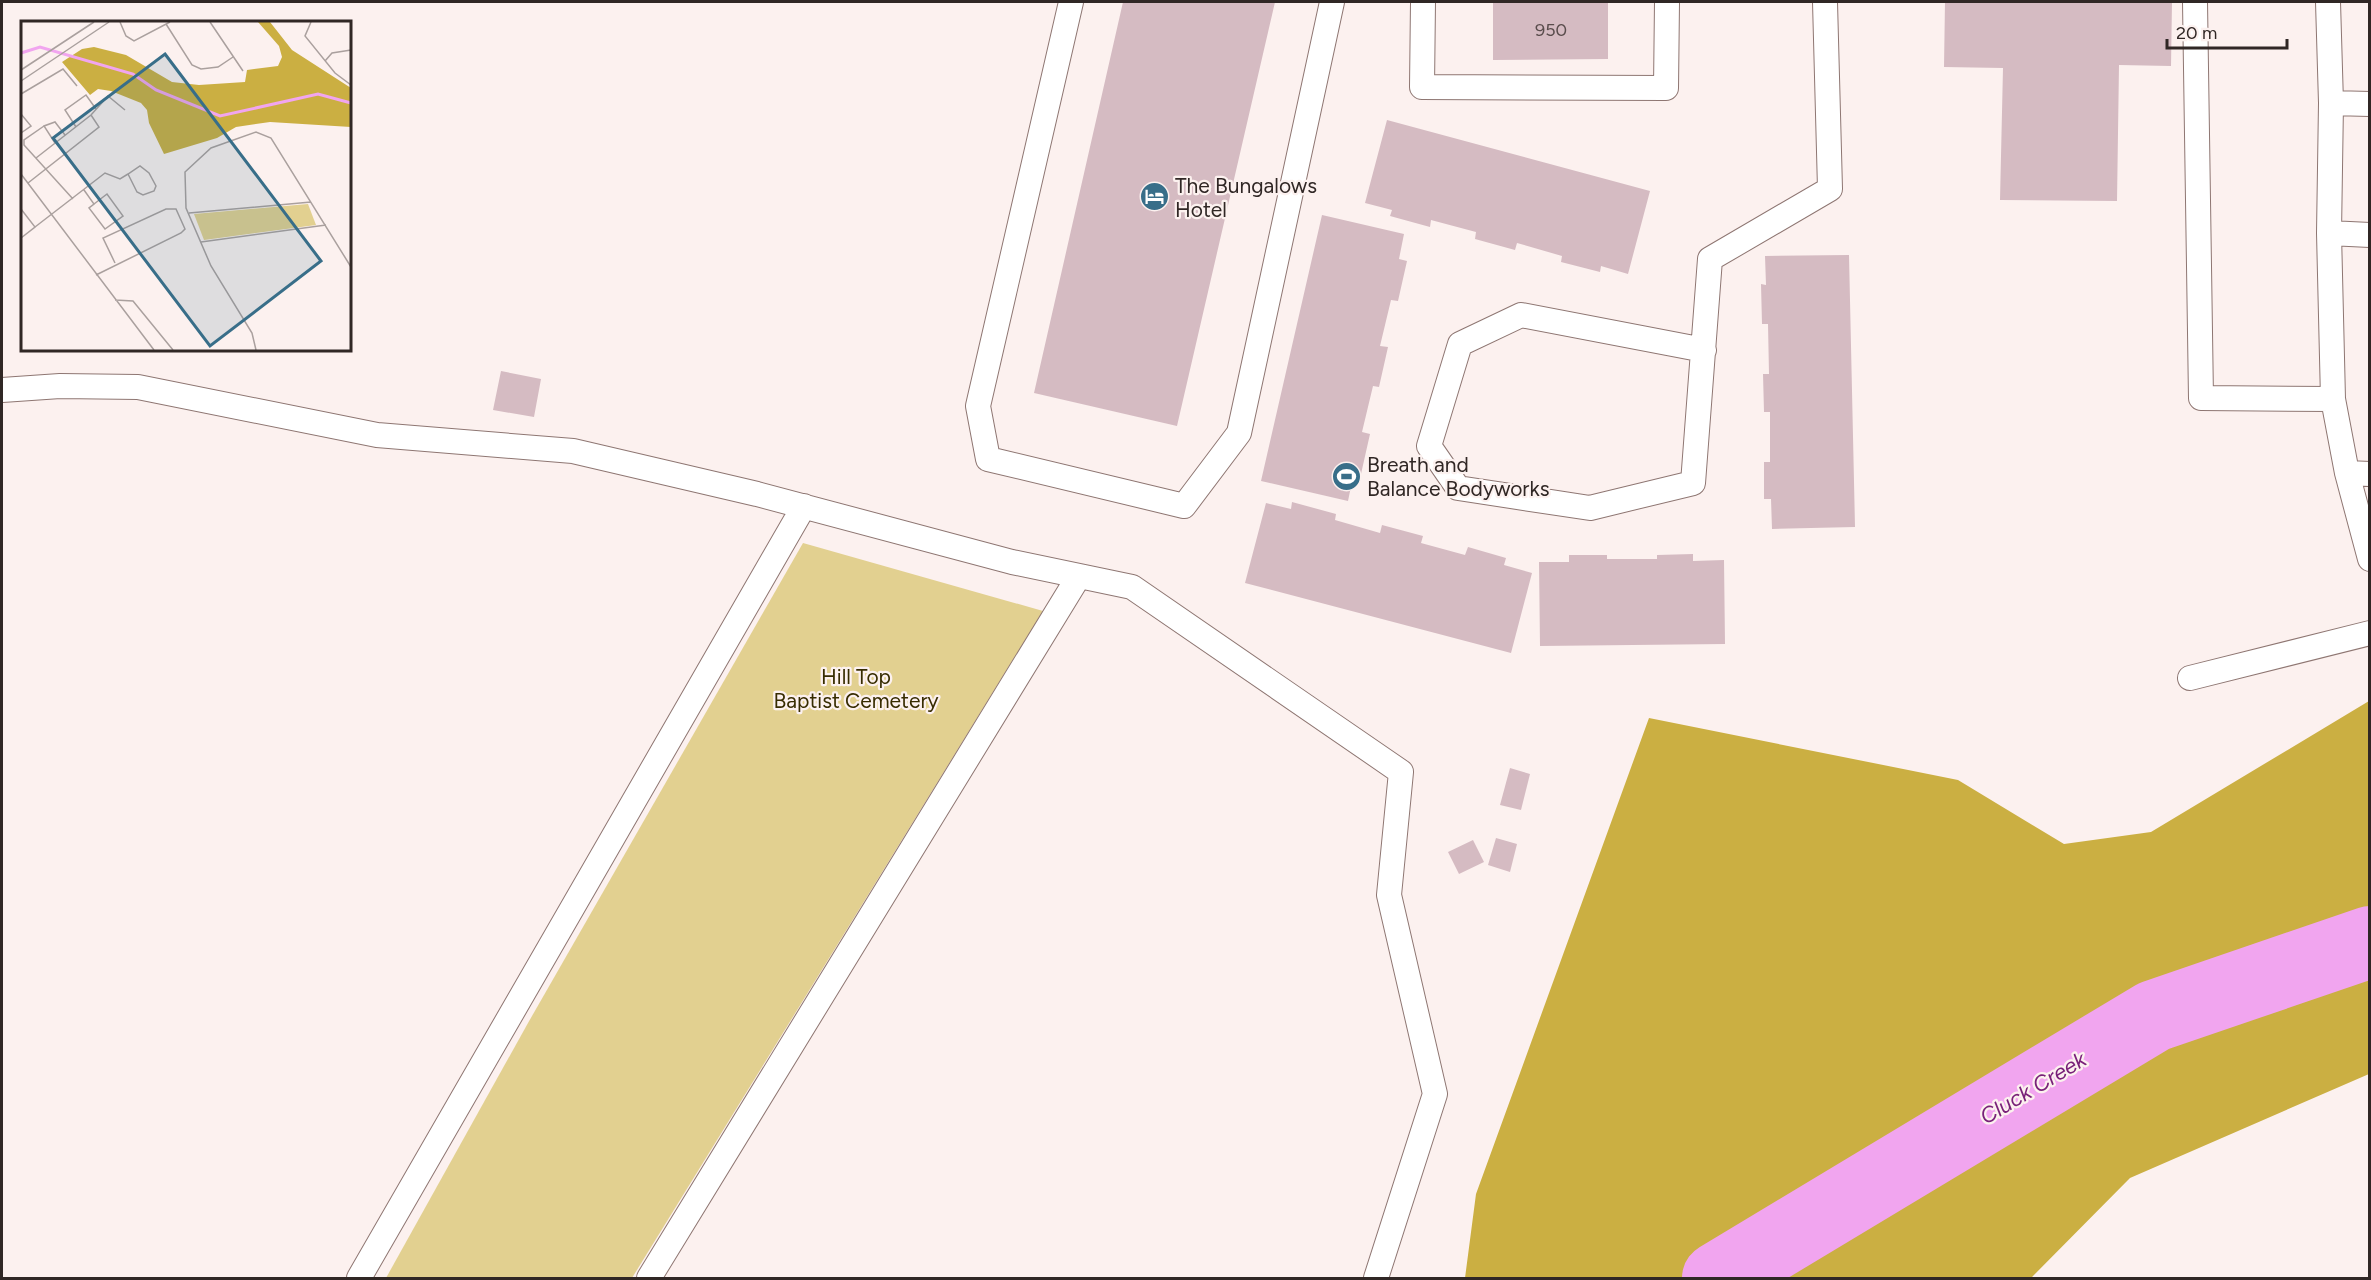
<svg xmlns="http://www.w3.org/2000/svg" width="2371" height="1280" font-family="Figtree,sans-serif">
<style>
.green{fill:#e2d090}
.forest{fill:#cbaf42}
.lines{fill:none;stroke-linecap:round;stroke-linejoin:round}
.river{stroke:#f1a5ef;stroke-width:72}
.building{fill:#d5bbc2}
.service-casing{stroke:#8e7672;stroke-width:26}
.service{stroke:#fff;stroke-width:24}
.labels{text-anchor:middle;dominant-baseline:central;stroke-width:4.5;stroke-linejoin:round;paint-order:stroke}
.number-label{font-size:18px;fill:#594c4c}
.poi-label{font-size:21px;fill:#302725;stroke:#fcf1ef;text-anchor:start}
.park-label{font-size:21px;fill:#372c00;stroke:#fcf1ef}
.water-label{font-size:22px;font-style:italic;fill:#792179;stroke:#fcf1ef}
.inset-river{fill:none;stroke:#f1a5ef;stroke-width:3}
.inset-road{fill:none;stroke:#aaa09e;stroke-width:1.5}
.view{fill:#386e89;fill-opacity:0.15;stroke:#386e89;stroke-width:3}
.inset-edge{fill:none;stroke:#302725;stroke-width:3}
</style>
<rect width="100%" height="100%" fill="#fcf1ef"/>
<path class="green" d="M803 543 1043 611 632 1278H386L528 1023Z"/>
<path class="forest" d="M2369 701V1074L2130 1178 2031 1278H1465L1476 1194 1649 718 1958 780 2064 844 2151 832Z"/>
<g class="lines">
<path class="river" d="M1718 1278 2154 1016 2370 942"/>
</g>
<path class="building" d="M1123 2H1275L1177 426 1034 393Z
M1493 2H1608V59L1493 60Z
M1945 2H2172L2171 66 2119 65 2117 201 2000 200 2003 68 1944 67Z
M1387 120 1650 191 1628 274 1601 266 1600 272 1561 262 1562 256 1517 243 1515 250 1475 239 1476 232 1431 220 1430 227 1390 216 1392 210 1365 203Z
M1322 215 1404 234 1399 259 1407 261 1398 301 1391 300 1380 346 1388 347 1379 387 1373 386 1362 432 1370 434 1361 474 1354 472 1348 501 1261 481Z
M1849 255 1855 527 1772 529 1771 499H1764V462H1770V412H1764L1763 374H1769L1768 324H1762L1761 284 1766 285 1765 256Z
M501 371 541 379 534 417 493 410Z
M1292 502 1336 514 1335 520 1380 533 1382 525 1423 536 1421 543 1465 555 1468 547 1506 558 1504 565 1532 573 1511 653 1245 583 1266 503 1291 509Z
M1693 554V561L1724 560 1725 644 1540 646 1539 562H1569V555H1607V559H1657V555Z
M1510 768 1530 774 1521 810 1500 805Z
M1496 838 1517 844 1510 872 1488 865Z
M1473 840 1484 862 1459 874 1448 852Z"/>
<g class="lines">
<defs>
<path id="service" d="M1071 2 978 406 988 459 1184 506 1239 433 1332 2
M1423 2 1422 87 1666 88 1667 2
M2195 2 2201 398 2333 399
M2328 2 2331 103 2329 233 2333 399 2347 473 2370 559
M2331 103 2370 104
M2329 233 2370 235
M1704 350 1521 315 1460 344 1429 446 1458 488 1590 508 1693 483 1710 259 1830 189 1825 2
M2 390 60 386 138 387 377 435 573 451 757 494 1012 562 1132 587 1401 772 1389 895 1435 1094 1376 1278
M2347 473 2370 474
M2190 678 2370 633
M359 1278 804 506
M649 1278 1079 576"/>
</defs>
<use href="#service" class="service-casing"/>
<use href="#service" class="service"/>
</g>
<defs>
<symbol id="hotel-disc" viewBox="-11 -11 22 22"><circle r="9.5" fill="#386e89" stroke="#fcf1ef"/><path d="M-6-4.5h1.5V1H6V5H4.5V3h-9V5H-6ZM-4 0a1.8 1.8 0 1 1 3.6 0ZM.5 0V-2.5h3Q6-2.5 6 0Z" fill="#fff"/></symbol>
<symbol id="stadium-disc" viewBox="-11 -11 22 22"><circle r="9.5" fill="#386e89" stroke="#fcf1ef"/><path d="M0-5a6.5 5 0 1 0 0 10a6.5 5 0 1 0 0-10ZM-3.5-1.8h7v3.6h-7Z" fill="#fff"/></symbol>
</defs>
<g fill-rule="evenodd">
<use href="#hotel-disc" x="1138" y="180" width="33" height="33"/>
<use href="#stadium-disc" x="1330" y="460" width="33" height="33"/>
</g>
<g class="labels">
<g class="number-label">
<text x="1551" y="30">950</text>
</g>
<g class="poi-label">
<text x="1175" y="185">The Bungalows<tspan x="1175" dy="24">Hotel</tspan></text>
<text x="1367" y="464">Breath and<tspan x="1367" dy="24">Balance Bodyworks</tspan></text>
</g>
<g class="park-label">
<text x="856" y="676">Hill Top<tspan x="856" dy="24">Baptist Cemetery</tspan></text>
</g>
<g class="water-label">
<text transform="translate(2033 1088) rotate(-31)">Cluck Creek</text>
</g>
</g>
<g transform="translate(21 21)">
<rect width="330" height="330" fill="#fcf1ef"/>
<path d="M287 183 295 204 183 219 173 193Z" fill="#e2d090"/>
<path d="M237 1H249L271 29 330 67V106L249 101 215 106 196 117 143 133 128 102 126 89 120 82 90 70 77 68 69 74 41 41 61 28 73 26 105 34 151 61 178 64 224 61 226 49 257 45 261 36 258 25Z" fill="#cbaf42"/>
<path class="inset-river" d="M0 32 19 26 112 53 135 69 199 95 297 73 330 82"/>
<path class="inset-road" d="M99 1 105 15 113 20 149 1M189 1 222 50M290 1 284 15 314 52 330 64M145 3 171 44 180 48 197 46 212 36M304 40 311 32 330 29M0 49 73 1M0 60 88 1M0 73 42 48 56 65M0 93 10 105 0 112M23 105 3 119V124L52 178M55 106 44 89 65 74 75 88M34 122 23 105 34 101 44 114M15 137 70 94 87 75 104 89M0 153 133 329M7 162 78 106 70 94M63 169 73 183 68 187 84 208 102 195 86 173 73 183M0 188 14 206 0 217M168 192 290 181M14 206 84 152 99 158 107 153 119 145 128 152 135 165 133 170 122 174 116 171 107 153M180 221 305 204M75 254 160 212 164 208 155 188H145L82 217 94 242M94 279 112 280 152 329M235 329 231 312 190 245 165 187 164 151 190 127 235 111 250 117 330 246"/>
<path class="view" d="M144 33 300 240 189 325 32 117Z"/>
<rect width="330" height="330" class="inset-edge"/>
</g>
<rect width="2371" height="1280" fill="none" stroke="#302725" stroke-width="6"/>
<path d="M2167 39v9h120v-9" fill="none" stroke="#302725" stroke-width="3"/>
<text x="2176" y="39" font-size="18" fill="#302725" stroke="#fcf1ef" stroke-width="4.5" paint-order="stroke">20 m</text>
</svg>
